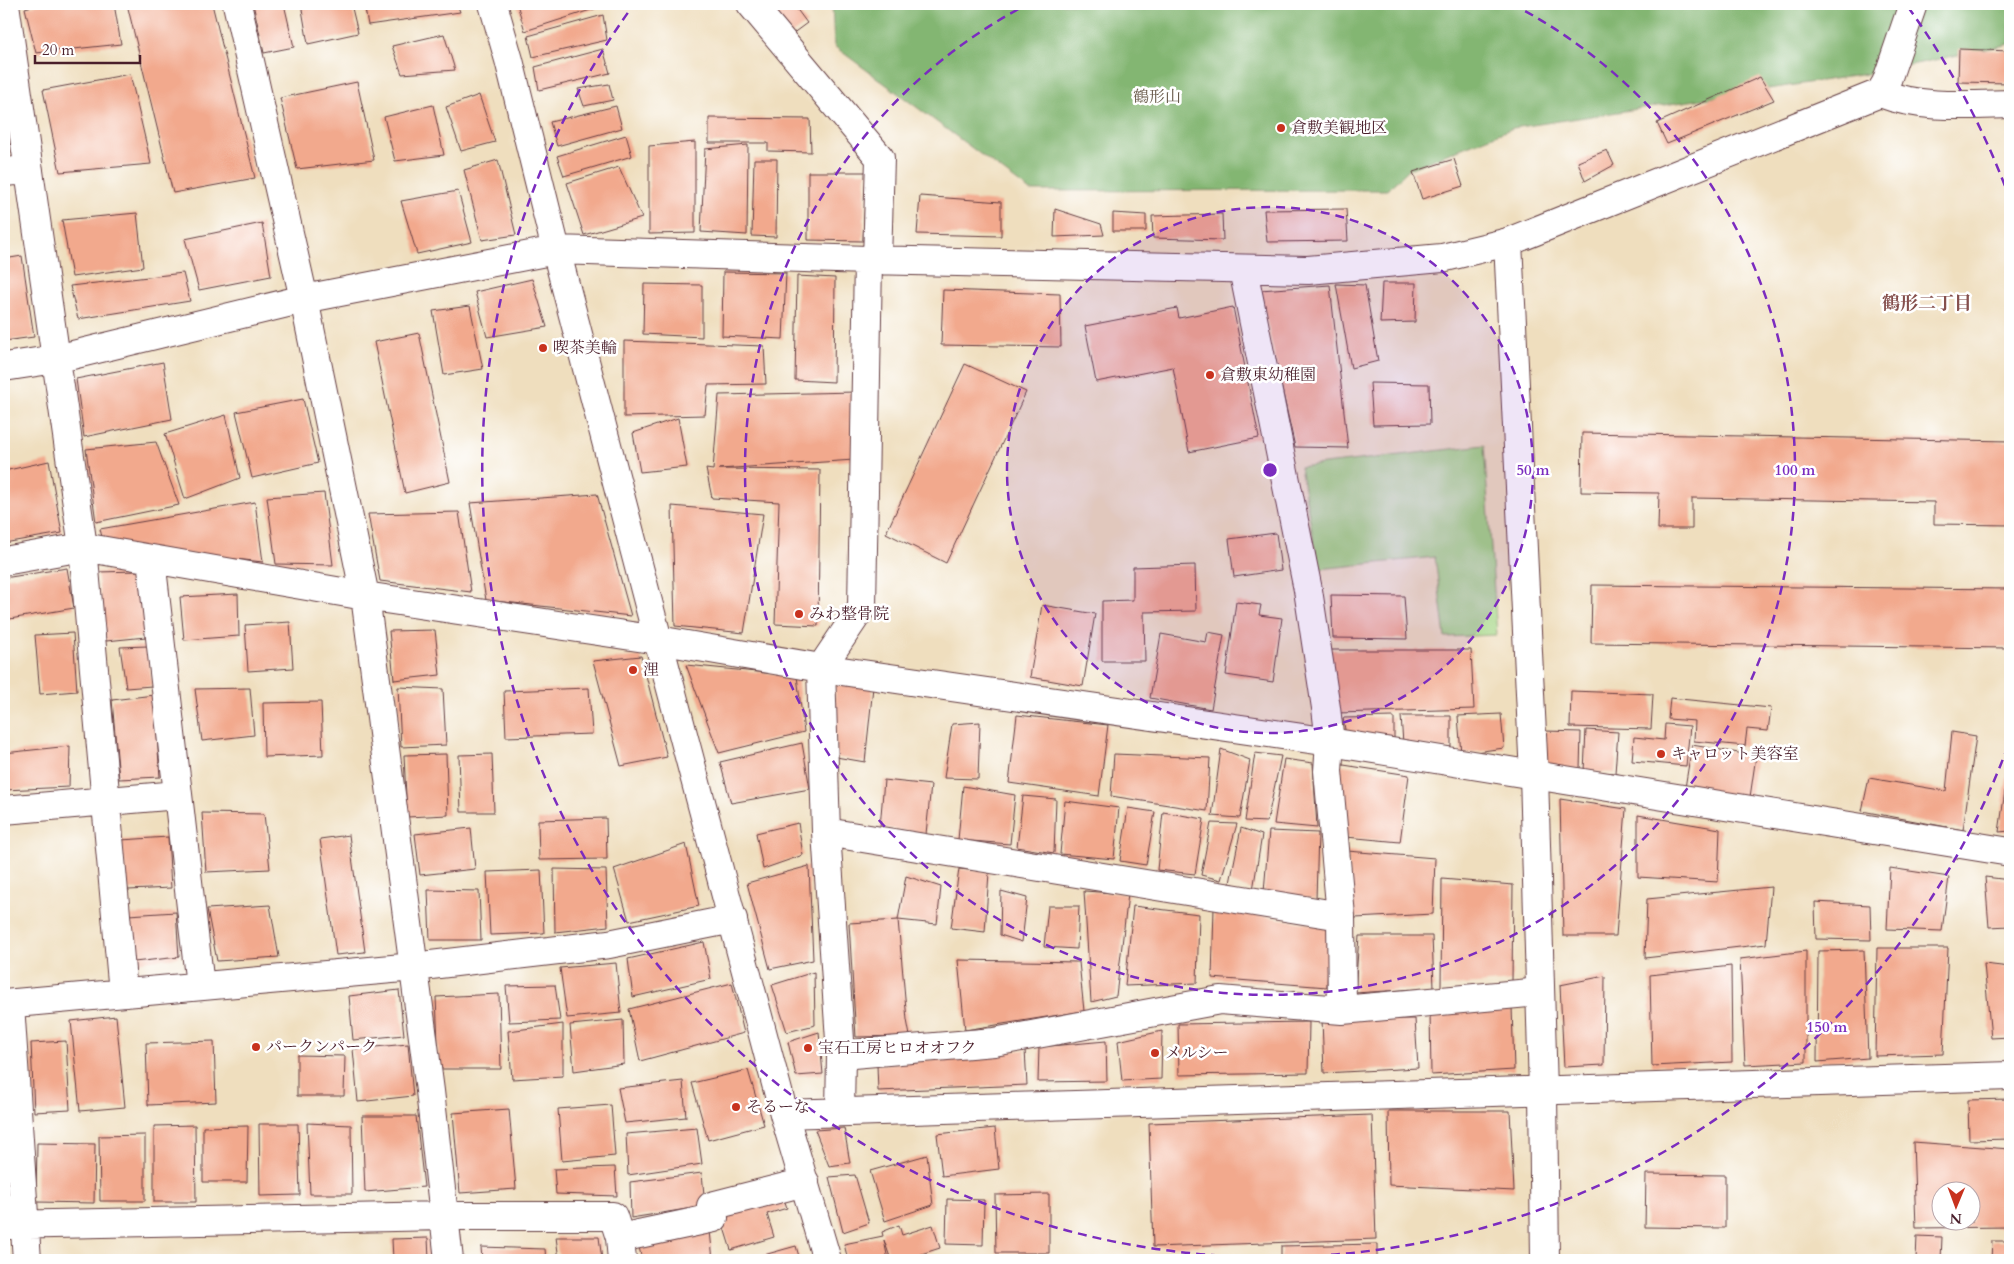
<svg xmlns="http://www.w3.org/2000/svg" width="2014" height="1264" font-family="Cardo,'Noto Serif JP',serif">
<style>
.green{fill:#a4d584;stroke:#777a58}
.forest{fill:#83b672;stroke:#666a4e}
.building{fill:#f2a98d;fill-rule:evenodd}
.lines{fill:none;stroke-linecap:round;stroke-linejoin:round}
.minor-casing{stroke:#633c41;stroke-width:30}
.tertiary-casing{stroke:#633c41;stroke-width:30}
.minor{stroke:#fff;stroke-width:28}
.tertiary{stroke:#fff;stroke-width:28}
.ring{fill:none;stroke:#7b2cbf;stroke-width:2.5;stroke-dasharray:9 6}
.poi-dot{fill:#c8321e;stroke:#fff;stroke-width:2}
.labels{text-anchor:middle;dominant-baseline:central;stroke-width:5;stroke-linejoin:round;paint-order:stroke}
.park-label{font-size:16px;fill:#655646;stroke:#fff}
.poi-label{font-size:16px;fill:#4a1f2b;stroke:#fff;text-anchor:start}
.neighbourhood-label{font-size:18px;font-weight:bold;fill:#854f4d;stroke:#fff}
.centre{fill:#7b2cbf;stroke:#fff;stroke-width:2.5}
.ring-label{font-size:15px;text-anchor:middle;font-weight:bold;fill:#7b2cbf;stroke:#fff;stroke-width:5;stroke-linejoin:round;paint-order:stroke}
</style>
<rect width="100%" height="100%" fill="#fff"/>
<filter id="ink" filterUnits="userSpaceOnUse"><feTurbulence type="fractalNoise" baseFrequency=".02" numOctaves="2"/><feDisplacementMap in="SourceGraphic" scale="10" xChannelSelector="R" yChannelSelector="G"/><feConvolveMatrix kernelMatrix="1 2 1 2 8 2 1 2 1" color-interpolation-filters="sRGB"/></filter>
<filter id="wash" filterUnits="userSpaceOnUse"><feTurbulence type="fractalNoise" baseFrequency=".0096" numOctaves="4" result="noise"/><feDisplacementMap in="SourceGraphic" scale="20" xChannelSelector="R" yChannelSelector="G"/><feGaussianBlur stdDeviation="1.12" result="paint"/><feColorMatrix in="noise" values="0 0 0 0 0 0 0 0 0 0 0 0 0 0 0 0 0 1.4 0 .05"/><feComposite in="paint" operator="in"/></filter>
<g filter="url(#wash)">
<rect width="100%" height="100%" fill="#efdebe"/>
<path class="green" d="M1484 445 1497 635 1445 637 1435 557 1319 569 1300 467Z"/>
<path class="forest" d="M832 4H2010V44L1873 73 1513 128 1409 169 1387 190 1030 191 834 46Z"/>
<g id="blocks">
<path class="building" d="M40 4H114L121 44 36 53 25 8Z
M127 4H212L255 178 173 193Z
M253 4H284L294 47 264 53Z
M301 4H351L358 33 308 44Z
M364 4H457L460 12 368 25Z
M517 4H600V7L525 31Z
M763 4H793L807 23 788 37Z
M603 15 607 40 533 57 528 36Z
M444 34 455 70 402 74 392 46Z
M603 49 610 73 539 90 535 67Z
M1959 49 2010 51V83L1958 82Z
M130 74 151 164 60 172 43 90Z
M1760 77 1774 100 1667 144 1657 123Z
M357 82 374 160 297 169 280 98Z
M609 84 613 100 584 106 578 89Z
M479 95 495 142 461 151 446 107Z
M433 105 444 155 395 161 384 117Z
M616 106 622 128 557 146 550 122Z
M709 118 810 119 811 152 768 151V143H709Z
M626 135 632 156 564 176 557 156Z
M695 142V233L649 234V146Z
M748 145 747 235 701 232 705 149Z
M1607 150 1614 165 1585 181 1578 162Z
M754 159H777L776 237 752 236Z
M1454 159 1463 186 1422 199 1413 172Z
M498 160 516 235 482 240 464 170Z
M619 167 642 218 584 235 567 183Z
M808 172H866L863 241 808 240Z
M458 191 472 242 417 254 401 201Z
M920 196 1001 202V236L917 234Z
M1055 209 1101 224 1104 235 1054 237Z
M1346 209 1348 241 1267 242 1264 210Z
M137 213 143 267 72 277 62 220Z
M1113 213 1146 215V231H1113Z
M1222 214 1223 240 1153 238 1152 216Z
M262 223 271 276 199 290 185 239Z
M22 256 34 337 4 341V259Z
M723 272 786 273 783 339 722 336Z
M183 273 190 301 78 319 70 286Z
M797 276 835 278 834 382 795 380Z
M532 279 547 327 487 337 475 292Z
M1382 283H1416L1415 322 1380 323Z
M644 284 702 285V337L643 334Z
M1336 284 1365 285 1378 361 1351 368Z
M1330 285 1348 448 1295 447 1260 290Z
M943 290 1060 294 1061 347 941 345Z
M470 306 483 369 444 375 433 311Z
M1233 307 1259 438 1189 452 1173 367 1096 382 1085 326 1177 308 1179 318Z
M419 333 450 482 405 493 374 342Z
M624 341 764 346 766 384 708 385 705 415 624 417Z
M163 362 172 419 84 437 76 379Z
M965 364 1026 392 946 563 886 533Z
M1370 383 1429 384 1430 424 1373 425Z
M856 392 854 460 719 469 820 470 818 626 775 624 779 502 712 498 706 469 713 470 719 395Z
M303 399 318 463 252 478 236 412Z
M226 415 240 478 185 499 165 434Z
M678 418 687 467 640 472 633 433Z
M1582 433 2010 441V525L1934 524V502L1692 498V529H1658L1659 493 1581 492Z
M156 442 179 505 96 522 86 449Z
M49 461 62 533 4 543V471Z
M324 493 333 565 276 564 267 497Z
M597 494 631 616 486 600 470 503Z
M255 502 263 562 104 545 100 529Z
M672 506 763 514 744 633 675 626Z
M459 512 471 592 380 581 368 514Z
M1276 533 1281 570 1234 577 1229 539Z
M1195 565 1196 611 1144 612 1145 661H1102V601L1133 600V567Z
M67 568 74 608 4 620V578Z
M140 571 146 637 106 641 97 572Z
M1592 585 2010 589V648L1591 643Z
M238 594 239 636 184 640 180 597Z
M1331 595 1404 596 1407 639 1333 638Z
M1236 602 1261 605 1259 615 1282 618 1273 682 1226 675Z
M1042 605 1095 614 1083 686 1030 677Z
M290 622 293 668 248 671 245 625Z
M435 630 440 675 394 680 389 631Z
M1208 632 1224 635 1211 709 1150 698 1161 634 1206 642Z
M73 633 77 691 40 694 35 635Z
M148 646 152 686 126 688 120 647Z
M1328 650H1471L1474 709 1337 713Z
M641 656 667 757 621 766 593 661Z
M686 665 797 676 804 732 719 753Z
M835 684 873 687 865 762 836 757Z
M398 687 443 689 446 745 401 747Z
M250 688 254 735 202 741 195 689Z
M589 688 592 734 506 737 504 691Z
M1571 691 1653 694 1651 729 1570 727Z
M154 695 160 777 119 779 112 700Z
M1670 698 1771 708 1768 731 1747 729 1745 746 1694 741 1695 721 1668 719Z
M321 702 323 755 264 757 263 703Z
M1501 714 1504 748 1461 754 1458 716Z
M1017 715 1108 725 1099 796 1009 783Z
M1401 716H1451V749L1403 743Z
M1394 717V739L1346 735 1343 718Z
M980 722 978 779 944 778 952 724Z
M1665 724 1690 726 1686 766 1632 761 1634 737 1664 740Z
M1586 730 1618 732 1615 773 1584 771Z
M1546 731 1581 732 1580 769 1545 768Z
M1952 732 1976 736 1963 830 1862 811 1869 778 1946 791Z
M802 743 810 789 731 803 720 762Z
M1692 745 1756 756 1749 804 1684 794Z
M70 746 69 787 4 790V753Z
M1221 749 1250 760 1240 818 1212 816Z
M1255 753 1281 756 1267 822 1245 821Z
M446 754 448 815 407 817 404 755Z
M492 754 494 812H461L459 755Z
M1114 754 1210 758 1207 811 1111 796Z
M1284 759 1313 763 1317 828 1274 824Z
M2009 763 2010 831 1999 832Z
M1337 764 1409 775 1400 842 1346 837Z
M884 780 931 785 926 834 880 827Z
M963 786 1015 795 1010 844 958 840Z
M1023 796 1056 799 1054 853 1017 847Z
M1560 799 1626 809 1616 936H1563Z
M1065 801 1119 808 1114 859 1060 854Z
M1128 808 1155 812 1146 865 1120 861Z
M1163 812 1204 819 1195 874 1157 870Z
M202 813 264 814 270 869 206 872Z
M1638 815 1720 829 1718 882 1638 877Z
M606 818 607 859 539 860 538 820Z
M798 823 803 855 763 869 756 833Z
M1211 823 1237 824 1221 880 1201 875Z
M471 828 475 869 420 875 415 834Z
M1241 828 1262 835 1253 890 1230 883Z
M1269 831 1318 833 1316 899 1264 892Z
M349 835 365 952 336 955 320 839Z
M168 837 171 888 128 890 121 840Z
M686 844 699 906 629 921 614 869Z
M1347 851 1435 858 1433 914 1355 918Z
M809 866 813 960 770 969 747 883Z
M1890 868 1949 877 1942 931 1887 929Z
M554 869 606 870 608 926 555 932Z
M959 869 989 872 985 932 951 928Z
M541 870 544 933 490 935 487 872Z
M906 876 941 887 937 924 898 920Z
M1985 877 2010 880V926L1989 927Z
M1442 879 1513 885 1512 981 1441 987Z
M1771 887 1766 944 1645 958 1647 899Z
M428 890 479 891 481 940H430Z
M1001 891 1027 898 1022 942 1000 935Z
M1084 891 1128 894 1116 996 1091 1002Z
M1815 902 1870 905 1871 940 1816 939Z
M270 905 279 957 217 961 207 909Z
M1048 906H1079L1077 949 1044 947Z
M1133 906 1199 914 1197 983 1125 986Z
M1214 908 1329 927 1327 987 1212 978Z
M176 912 179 957 134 962 128 915Z
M898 920 907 1020 910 1036 856 1037 849 923Z
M1359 936H1432L1434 988 1355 993Z
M704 942 711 979 633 997 628 959Z
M1877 948H1948L1943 1054 1875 1056Z
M1864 950 1868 1058 1817 1062 1818 951Z
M1806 951V1062L1745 1065 1740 959Z
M958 960 1079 962 1084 1011 965 1030Z
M616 963 621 1013 567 1018 560 968Z
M1984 964 2010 967V1037L1991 1038Z
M1731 966 1732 1062 1652 1066 1650 975Z
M814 972 815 1025 787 1032 772 985Z
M1605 976 1604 1065 1564 1067 1560 985Z
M732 983 744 1033 640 1061 629 1009Z
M555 985 560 1020 509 1022 506 986Z
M399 990 404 1035 353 1040 349 996Z
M499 994 501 1069H439L436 997Z
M1512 1007 1514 1070 1431 1075 1430 1010Z
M116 1016 125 1107 80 1111 71 1021Z
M1322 1019H1415L1418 1068 1324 1073Z
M623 1020 624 1064 574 1071 570 1025Z
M1309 1022 1308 1073 1179 1075 1178 1024Z
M563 1024V1076L512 1079 508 1031Z
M1162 1031 1161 1079 1122 1081 1118 1041Z
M819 1032 823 1074 796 1076 788 1042Z
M66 1041 70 1110 34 1112 31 1043Z
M214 1041 216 1102 148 1105 146 1043Z
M1106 1041 1107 1081 1038 1082 1039 1047Z
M408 1044 413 1096 358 1102 353 1049Z
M1025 1050 1027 1085 878 1091 877 1065Z
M297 1055 345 1056 344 1096H297Z
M748 1070 764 1125 708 1140 692 1083Z
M683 1081 686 1117 625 1123 618 1088Z
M2010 1099V1139L1969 1140 1968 1100Z
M611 1105 615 1156 562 1161 558 1109Z
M509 1109 516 1189 460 1193 453 1113Z
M1388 1111H1510L1514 1191 1389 1185Z
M1372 1115 1376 1239 1153 1247 1149 1123Z
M362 1116H416L424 1187 365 1192Z
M307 1123 351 1125 352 1194H310Z
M259 1124H298L300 1195 260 1196Z
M195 1125 196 1202H154V1126Z
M248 1126 247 1182H203V1127Z
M697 1128 702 1164 628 1175 626 1134Z
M844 1128 850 1163 829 1166 815 1130Z
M995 1128 999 1169 942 1176 937 1134Z
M145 1135V1201H100L99 1136Z
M1913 1142 2010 1149V1227L1916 1228ZM1942 1192H1972V1222H1942Z
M37 1143 95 1144 94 1203 36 1202Z
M927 1155 933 1205 885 1221 870 1171Z
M615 1167 617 1196 556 1194 554 1169Z
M702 1173 705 1206 631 1218 630 1182Z
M1646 1174 1725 1175V1228L1645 1227Z
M855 1175 869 1223 843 1232 829 1177Z
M1049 1194V1253H996L995 1195Z
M783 1196 787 1208 767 1214 774 1237 731 1250 720 1215Z
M947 1199 984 1200 983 1245 946 1244Z
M899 1225 902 1235 933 1225 940 1248 918 1255 919 1260H891L884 1240 888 1260H848L844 1244 883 1236 882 1232Z
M710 1231 713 1260H642L639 1247Z
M1917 1236 1942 1237 1941 1260H1916Z
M556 1237H599L602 1260H559Z
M428 1238 429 1260H393L392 1239Z
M1992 1241H2010V1260H1991Z
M1377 1244V1260H1281V1246Z
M796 1246 800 1260H746Z
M481 1247 545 1249 546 1260H482Z
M1520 1258V1260H1497V1259Z"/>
</g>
</g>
<g filter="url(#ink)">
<use href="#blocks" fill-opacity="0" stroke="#633c41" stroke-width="1"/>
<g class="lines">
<defs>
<path id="minor" d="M5 4 83 547 123 993
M237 4 304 299 365 596 430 1091 449 1260
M493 4 509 60 556 250 658 640 784 1114 827 1260
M751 4 880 158 877 260
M1880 93C1921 109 1967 105 2010 104
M4 172 29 170
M1243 269 1308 590 1326 708 1330 742 1328 771 1341 916 1342 1010
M4 367 56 359 304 299 556 250 868 260 1308 270 1442 258 1508 242 1880 93 1886 83 1913 4
M151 559 200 986
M4 561 83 547 365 596 658 640 821 668 1330 742 2010 852
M4 810 178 795
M826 832 1341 916
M4 1004 414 967 609 944 733 919
M10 1004 27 1260
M841 1055 994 1042 1220 1000 1342 1010 1540 992
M840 1111 841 1055 826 832 821 668 862 607 868 260
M784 1114 2010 1076
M4 1225 443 1216H613L620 1238 622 1260
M620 1238 714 1218 711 1206 805 1182"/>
<path id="tertiary" d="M1508 242 1534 775 1543 1091 1545 1260"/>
</defs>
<use href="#minor" class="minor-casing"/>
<use href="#tertiary" class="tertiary-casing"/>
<use href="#minor" class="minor"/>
<use href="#tertiary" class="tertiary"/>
</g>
</g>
<circle cx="1270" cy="470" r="263" fill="#7b2cbf" fill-opacity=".12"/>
<g class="ring">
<circle cx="1270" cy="470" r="263"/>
<path d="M1512 4A525 525 0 1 1 1028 4"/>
<path d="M2008 746A788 788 0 1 1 632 7M1908 7A788 788 0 0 1 2008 194"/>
</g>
<g class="poi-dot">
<circle cx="1281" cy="128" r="5"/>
<circle cx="543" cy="348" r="5"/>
<circle cx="1210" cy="375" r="5"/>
<circle cx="799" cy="614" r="5"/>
<circle cx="633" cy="670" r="5"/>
<circle cx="1661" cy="754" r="5"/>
<circle cx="256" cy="1047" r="5"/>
<circle cx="808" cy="1048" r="5"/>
<circle cx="1155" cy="1053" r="5"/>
<circle cx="736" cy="1107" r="5"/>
</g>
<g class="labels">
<g class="park-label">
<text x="1157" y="97">鶴形山</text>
</g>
<g class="poi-label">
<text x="1291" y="128">倉敷美観地区</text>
<text x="553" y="348">喫茶美輪</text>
<text x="1220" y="375">倉敷東幼稚園</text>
<text x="809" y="614">みわ整骨院</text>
<text x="643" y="670">浬</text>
<text x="1671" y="754">キャロット美容室</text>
<text x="266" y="1047">パークンパーク</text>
<text x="818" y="1048">宝石工房ヒロオオフク</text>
<text x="1165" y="1053">メルシー</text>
<text x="746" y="1107">そるーな</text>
</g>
<g class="neighbourhood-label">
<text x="1927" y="303">鶴形二丁目</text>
</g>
</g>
<circle cx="1270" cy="470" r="8" class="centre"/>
<g class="ring-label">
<text x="1533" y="475">50 m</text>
<text x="1795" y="475">100 m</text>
<text x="1827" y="1032">150 m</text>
</g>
<rect width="2014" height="1264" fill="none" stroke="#fff" stroke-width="20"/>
<g transform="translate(1956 1206) rotate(181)"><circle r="24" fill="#ffffff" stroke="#b7a5aa"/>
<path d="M0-4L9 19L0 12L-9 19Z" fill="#c8321e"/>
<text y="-8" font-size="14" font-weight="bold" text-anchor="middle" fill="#4a1f2b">N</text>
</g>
<path d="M35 55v8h105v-8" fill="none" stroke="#4a1f2b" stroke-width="2.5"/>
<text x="42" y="55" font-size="15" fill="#4a1f2b" stroke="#ffffff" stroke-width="4" paint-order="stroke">20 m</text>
</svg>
